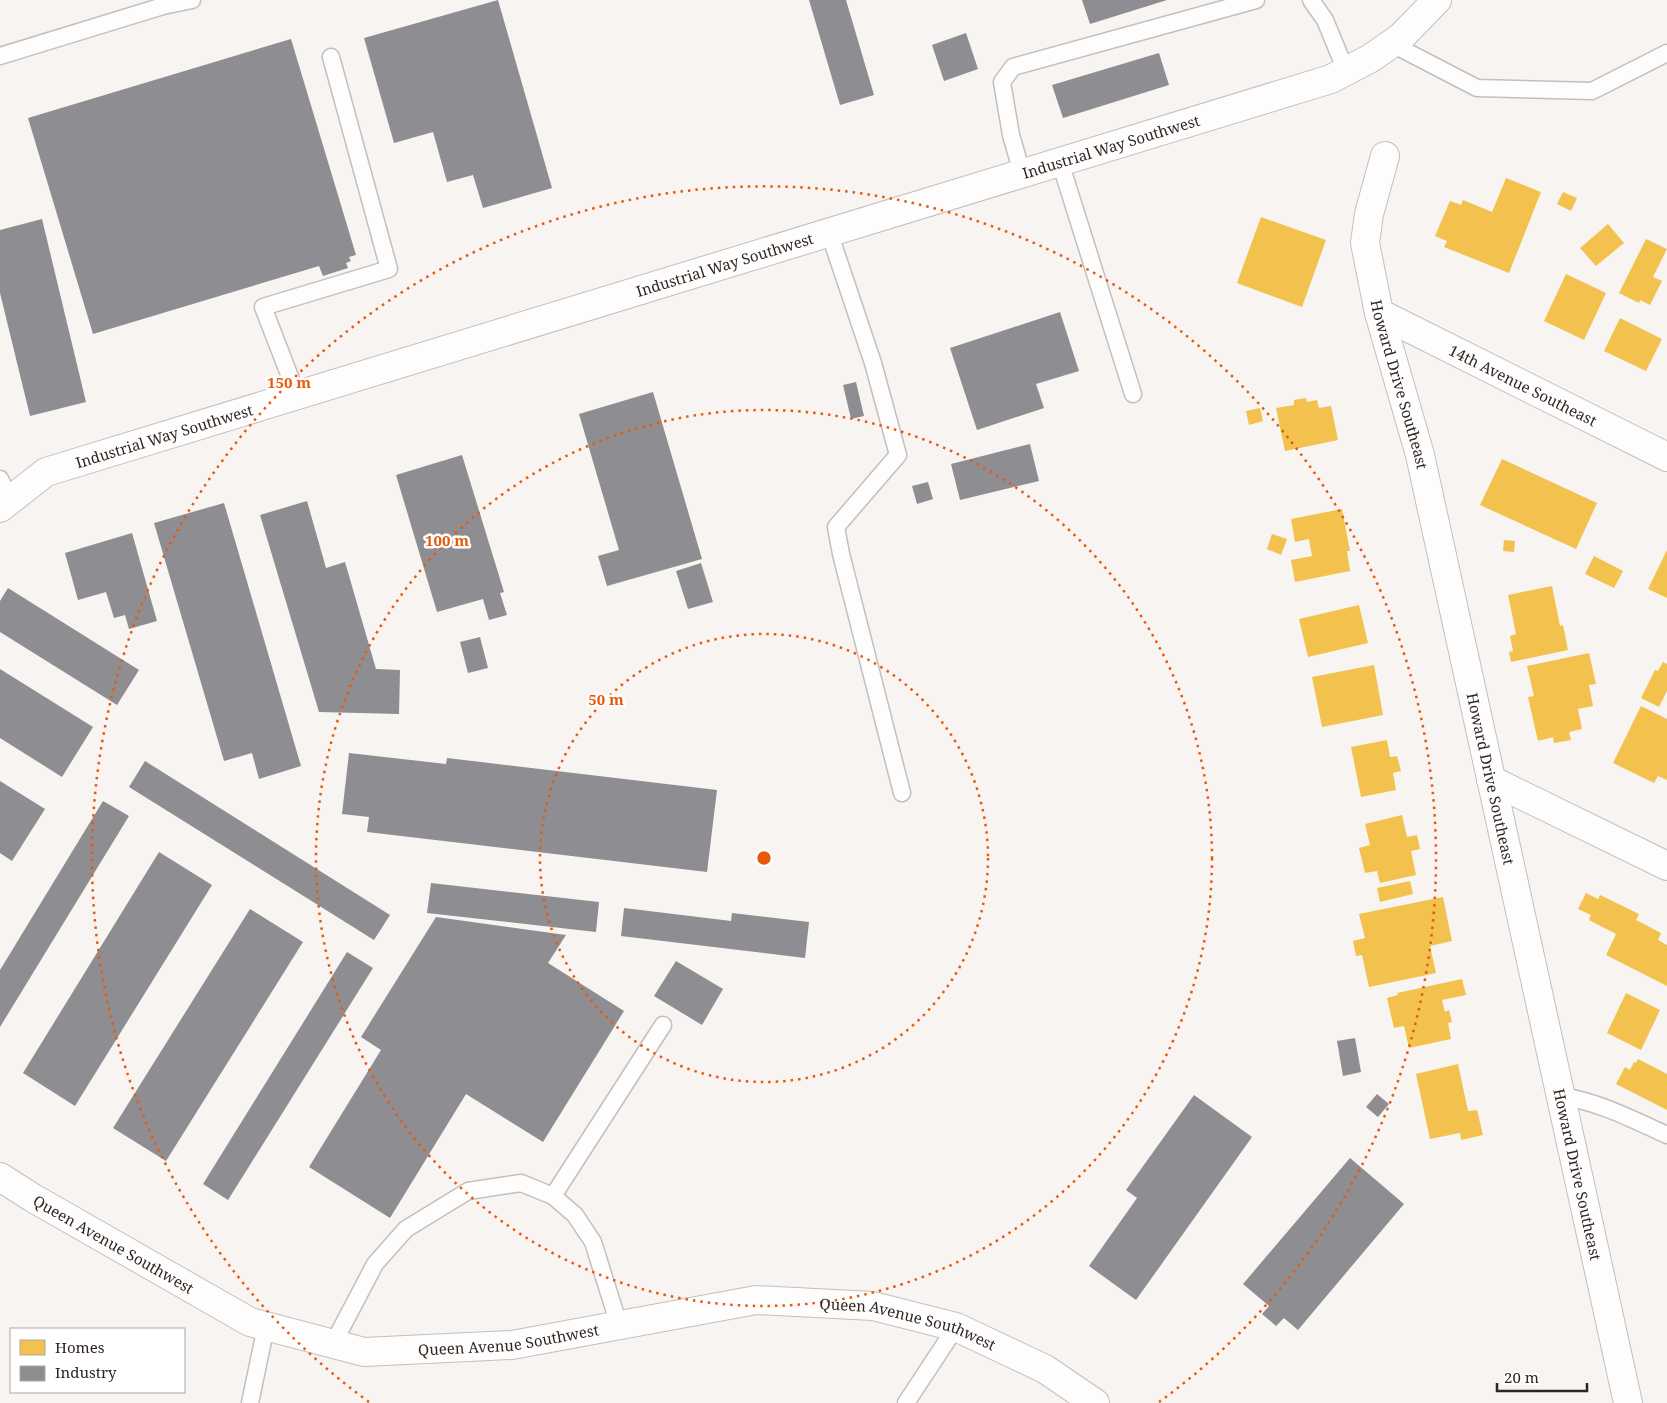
<svg xmlns="http://www.w3.org/2000/svg" width="1667" height="1403" font-family="'Noto Serif',serif">
<style>
.homes{fill:#f2c14e}
.industry{fill:#8d8d92}
.lines{fill:none;stroke-linecap:round;stroke-linejoin:round}
.service-casing{stroke:#c6beba;stroke-width:19}
.minor-casing{stroke:#c6beba;stroke-width:30}
.secondary-casing{stroke:#c6beba;stroke-width:30}
.service{stroke:#fefdfd;stroke-width:16}
.minor{stroke:#fefdfd;stroke-width:28}
.secondary{stroke:#fefdfd;stroke-width:28}
.ring{fill:none;stroke:#e8590c;stroke-width:2.5;stroke-dasharray:2.5 5}
.labels{text-anchor:middle;dominant-baseline:central;stroke-width:5;stroke-linejoin:round;paint-order:stroke}
.street-label{font-size:15px;fill:#32251f;stroke:#fff}
.centre{fill:#e8590c;stroke:#fff;stroke-width:2.5}
.ring-label{font-size:15px;text-anchor:middle;font-weight:bold;fill:#e8590c;stroke:#fff;stroke-width:5;stroke-linejoin:round;paint-order:stroke}
</style>
<rect width="100%" height="100%" fill="#f7f4f2"/>
<path class="homes" d="M1506 178 1541 192 1509 273 1444 247 1447 241 1435 236 1450 201 1461 205 1463 200 1492 212Z
M1563 192 1577 198 1571 211 1557 204Z
M1261 217 1326 240 1302 307 1237 283Z
M1608 224 1624 243 1596 266 1580 248Z
M1646 239 1667 249 1653 277 1662 281 1650 305 1640 300 1639 303 1619 293Z
M1566 274 1606 293 1584 340 1544 321Z
M1620 318 1662 339 1646 371 1604 351Z
M1306 398 1307 402 1317 400 1319 408 1331 406 1338 440 1285 451 1276 408 1294 405V400Z
M1260 408 1263 421 1249 425 1246 411Z
M1502 459 1597 503 1576 549 1480 505Z
M1342 509 1350 551H1347L1350 571 1295 582 1291 560 1312 556 1309 539 1295 542 1291 519Z
M1272 534 1287 539 1281 555 1267 549Z
M1504 540 1515 541 1514 552 1503 551Z
M1667 550V598L1648 589Z
M1594 556 1623 571 1614 588 1585 574Z
M1552 586 1560 626 1563 625 1568 650 1511 662 1509 652 1513 651 1510 636 1516 634 1508 595Z
M1359 605 1368 643 1308 657 1299 619Z
M1589 653 1596 684 1589 685 1593 706 1578 709 1582 729 1569 732 1571 740 1554 743 1553 737 1538 741 1528 697 1534 696 1527 666Z
M1663 662 1667 664V691L1659 707 1641 698 1655 670 1658 671Z
M1374 665 1383 715 1322 727 1312 677Z
M1641 706 1667 719V780L1658 776 1654 783 1613 763Z
M1387 740 1390 757 1397 756 1401 771 1393 773 1396 790 1361 797 1351 747Z
M1402 815 1407 837 1417 835 1420 849 1411 851 1416 875 1380 883 1377 871 1365 873 1359 848 1370 845 1365 824Z
M1410 881 1413 894 1380 902 1377 888Z
M1586 893 1598 899 1600 895 1639 914 1636 920 1661 933 1658 940 1667 945V986L1606 955 1616 934 1589 920 1591 915 1578 909Z
M1443 897 1452 941 1430 946 1436 973 1369 987 1362 955 1356 956 1353 941 1365 938 1359 914Z
M1462 979 1466 995 1442 1000 1445 1012 1449 1010 1452 1022 1448 1023 1451 1039 1409 1048 1404 1026 1394 1028 1387 998 1398 995 1397 993Z
M1626 993 1660 1010 1641 1050 1607 1033Z
M1638 1059 1667 1074V1110L1616 1084 1625 1067 1630 1070 1634 1062 1636 1063Z
M1458 1064 1468 1111 1477 1110 1483 1135 1461 1140 1460 1133 1430 1139 1416 1074Z"/>
<path class="industry" d="M498 0 552 188 483 208 473 175 447 182 433 132 394 143 364 38Z
M809 0H846L874 95 840 105Z
M1082 0H1167L1090 24Z
M966 33 978 69 944 81 932 45Z
M291 39 356 255 349 257 351 261 346 263 348 268 323 276 319 266 93 334 28 118Z
M1159 53 1169 85 1063 118 1052 85Z
M42 219 86 402 30 416 0 293V230Z
M1060 312 1079 371 1036 384 1044 408 977 430 950 348Z
M856 382 864 416 851 419 843 385Z
M653 392 702 559 607 586 598 556 619 550 579 414Z
M1030 444 1039 481 960 500 951 464Z
M462 455 504 592 500 593 507 615 489 620 483 599 437 612 396 475Z
M928 482 933 499 917 504 912 486Z
M307 501 326 568 345 562 376 669 400 670 399 714 319 712 260 515Z
M224 503 301 766 259 779 252 753 224 761 154 523Z
M132 533 157 621 129 629 125 615 114 618 106 592 78 600 65 553Z
M701 563 713 602 688 609 676 571Z
M8 588 139 670 117 705 0 632V601Z
M480 637 488 668 468 673 460 642Z
M0 669 93 727 62 777 0 738Z
M349 753 446 764 447 758 717 790 707 872 367 832 369 817 342 814Z
M145 761 390 915 374 940 129 787Z
M0 781 45 809 12 861 0 853Z
M103 801 129 816 0 1027V970Z
M159 852 212 885 75 1106 23 1073Z
M431 883 599 902 596 932 427 913Z
M624 908 731 921 732 913 809 922 805 958 621 936Z
M250 909 303 942 166 1161 113 1128Z
M436 917 566 935 548 963 624 1011 543 1142 466 1094 390 1218 309 1167 381 1050 361 1037Z
M347 952 373 968 228 1200 203 1184Z
M676 961 723 989 702 1025 654 996Z
M1355 1038 1361 1072 1343 1076 1337 1041Z
M1377 1094 1389 1104 1378 1117 1366 1107Z
M1194 1095 1252 1137 1136 1300 1089 1266 1137 1198 1126 1190Z
M1350 1158 1404 1204 1298 1330 1284 1318 1276 1326 1262 1314 1269 1306 1243 1284Z"/>
<g class="lines">
<defs>
<path id="service" d="M1311 0 1325 20 1346 71
M1392 44 1477 88 1592 91 1667 53
M0 56 163 6 192 0
M1060 162 1133 394
M1022 173 1011 135 1002 82 1013 67 1256 0
M829 232 873 363 898 455 836 527 841 554 902 793
M297 395 263 307 389 269 331 57
M0 479 10 500
M1561 1096C1599 1102 1632 1119 1667 1135
M553 1196 663 1025
M333 1344 375 1264 406 1229 468 1191 521 1183 553 1196 575 1215 593 1242 619 1325
M250 1403 266 1326
M906 1403 956 1327"/>
<g id="minor">
<path id="s1" d="M1385 156 1369 214 1365 243 1379 313 1420 455 1628 1403"/>
<path id="s2" d="M1379 313 1667 457"/>
<path id="s3" d="M0 508 46 472 1331 79 1371 58 1401 37 1437 0"/>
<path d="M1491 780 1667 866"/>
</g>
<g id="secondary">
<path id="s4" d="M0 1177 33 1198 250 1322 364 1352 512 1345 756 1300 873 1306 956 1327 1045 1369 1095 1403"/>
</g>
</defs>
<use href="#service" class="service-casing"/>
<use href="#minor" class="minor-casing"/>
<use href="#secondary" class="secondary-casing"/>
<use href="#service" class="service"/>
<use href="#minor" class="minor"/>
<use href="#secondary" class="secondary"/>
</g>
<g class="ring">
<circle cx="764" cy="858" r="224"/>
<circle cx="764" cy="858" r="448"/>
<path d="M369 1402A672 672 0 1 1 1159 1402"/>
</g>
<g class="labels">
<g class="street-label">
<text stroke="none"><textPath href="#s3" startOffset="1172">Industrial Way Southwest</textPath></text>
<text stroke="none"><textPath href="#s3" startOffset="768">Industrial Way Southwest</textPath></text>
<text stroke="none"><textPath href="#s1" startOffset="235">Howard Drive Southeast</textPath></text>
<text stroke="none"><textPath href="#s2" startOffset="161">14th Avenue Southeast</textPath></text>
<text stroke="none"><textPath href="#s3" startOffset="182">Industrial Way Southwest</textPath></text>
<text stroke="none"><textPath href="#s1" startOffset="640">Howard Drive Southeast</textPath></text>
<text stroke="none"><textPath href="#s1" startOffset="1045">Howard Drive Southeast</textPath></text>
<text stroke="none"><textPath href="#s4" startOffset="132">Queen Avenue Southwest</textPath></text>
<text stroke="none"><textPath href="#s4" startOffset="958">Queen Avenue Southwest</textPath></text>
<text stroke="none"><textPath href="#s4" startOffset="552">Queen Avenue Southwest</textPath></text>
</g>
</g>
<circle cx="764" cy="858" r="8" class="centre"/>
<g class="ring-label">
<text x="289" y="388">150 m</text>
<text x="447" y="546">100 m</text>
<text x="606" y="705">50 m</text>
</g>
<rect x="10" y="1328" width="175" height="65" fill="#ffffff" stroke="#ada8a5"/>
<rect x="20" y="1340" width="25" height="15" fill="#f2c14e" stroke="#ada8a5"/>
<text x="55" y="1353" font-size="15" fill="#32251f">Homes</text>
<rect x="20" y="1366" width="25" height="15" fill="#8d8d92" stroke="#ada8a5"/>
<text x="55" y="1378" font-size="15" fill="#32251f">Industry</text>
<path d="M1497 1383v8h90v-8" fill="none" stroke="#32251f" stroke-width="2.5"/>
<text x="1504" y="1383" font-size="15" fill="#32251f" stroke="#ffffff" stroke-width="4" paint-order="stroke">20 m</text>
</svg>
